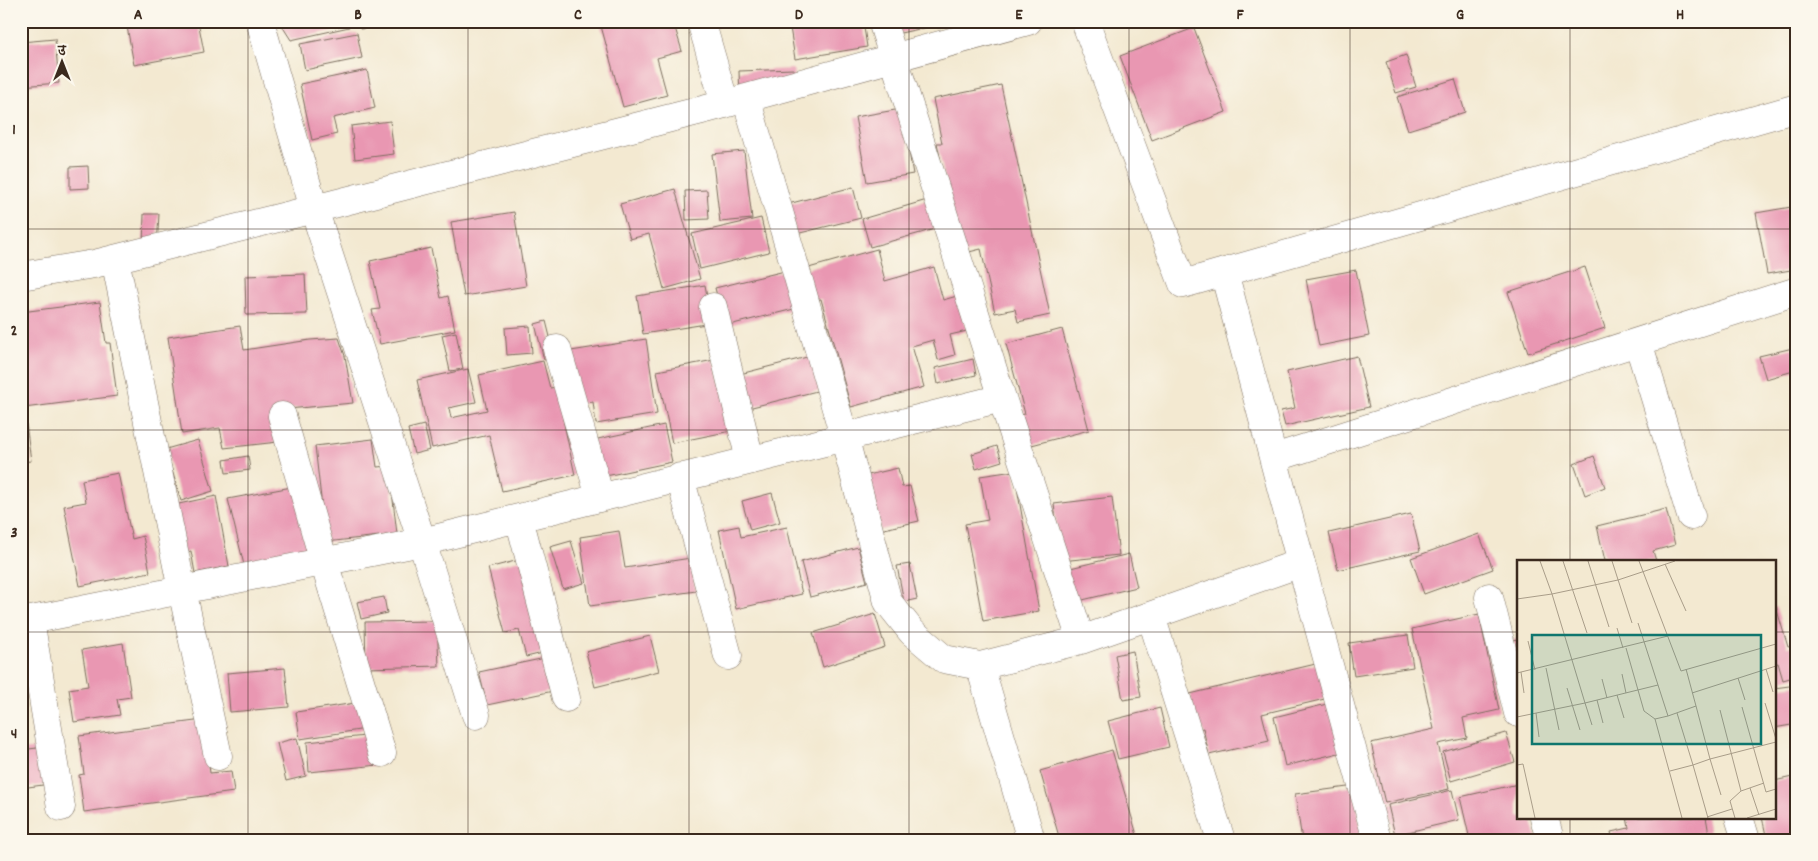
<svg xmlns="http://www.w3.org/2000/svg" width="1818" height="861" font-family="Dekko,'Playpen Sans Deva',sans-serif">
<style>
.building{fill:#e997b2}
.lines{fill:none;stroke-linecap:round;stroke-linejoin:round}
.minor-casing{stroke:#7b6d5d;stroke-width:29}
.minor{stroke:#fff;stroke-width:28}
.grid{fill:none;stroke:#3b2a1e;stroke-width:1;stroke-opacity:0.55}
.inset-road{fill:none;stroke:#a99d89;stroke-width:1}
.view{fill:#0f766e;fill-opacity:0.15;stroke:#0f766e;stroke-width:2.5}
.inset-edge{fill:none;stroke:#3b2a1e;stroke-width:2.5}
.neatline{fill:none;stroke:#3b2a1e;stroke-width:2}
.grid-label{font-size:16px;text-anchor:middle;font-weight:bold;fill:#3b2a1e}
</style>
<rect width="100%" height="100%" fill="#fbf7ec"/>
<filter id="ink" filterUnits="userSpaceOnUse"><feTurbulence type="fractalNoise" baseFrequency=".02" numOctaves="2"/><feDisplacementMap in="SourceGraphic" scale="10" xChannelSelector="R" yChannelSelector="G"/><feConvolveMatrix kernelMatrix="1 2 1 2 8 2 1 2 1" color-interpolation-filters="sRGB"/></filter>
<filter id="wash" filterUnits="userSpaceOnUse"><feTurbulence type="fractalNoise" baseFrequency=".0096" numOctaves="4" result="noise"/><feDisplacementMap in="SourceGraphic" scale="20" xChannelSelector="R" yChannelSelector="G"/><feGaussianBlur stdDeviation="1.12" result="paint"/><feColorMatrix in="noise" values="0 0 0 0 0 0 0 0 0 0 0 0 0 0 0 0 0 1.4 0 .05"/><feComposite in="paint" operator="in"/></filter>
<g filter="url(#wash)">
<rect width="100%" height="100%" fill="#f3e9d1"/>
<g id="blocks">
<path class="building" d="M126 21H198L204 52 134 65Z
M279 21H347L349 27 291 40Z
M359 21H411V22L360 29Z
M617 21H673L682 51 657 58 667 95 623 107 601 26Z
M789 21H863L867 47 795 59Z
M894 21H950L951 22 896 34Z
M1194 28 1226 112 1152 140 1120 56Z
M357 33 362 58 305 70 300 44Z
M55 39 59 83 21 86V42Z
M1406 55 1416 87 1396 93 1386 62Z
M794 69V87L740 97 739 71Z
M367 70 375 108 333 118 337 134 312 140 300 84Z
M1455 79 1465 112 1408 130 1397 97Z
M1001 85 1050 315 1018 322 1015 309 995 313 981 249 961 254 937 143H942L933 99Z
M901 109 913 174 867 182 855 117Z
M390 121 394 154 355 159 351 126Z
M744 151 752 219 720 222 712 154Z
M88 166 89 188 70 189V167Z
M853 187 861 218 796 234 788 204Z
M675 189 700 279 664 289 649 234 630 239 620 204Z
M707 190 709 219 686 220 685 191Z
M927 200 935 229 870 247 862 219Z
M1797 206V269L1767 274 1756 213Z
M514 212 526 286 464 296 451 222Z
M144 214H159L157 246 143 245Z
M761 218 769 252 700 269 692 234Z
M431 248 441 298 448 296 455 330 380 344 372 310 380 309 370 261Z
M877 249 885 281 934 267 943 300 957 296 967 331 950 335 955 355 938 360 933 340 912 346 924 387 851 407 821 299 814 300 805 269Z
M1585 267 1605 328 1528 353 1508 292Z
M789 270 798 308 725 326 715 288Z
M1356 270 1369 336 1319 346 1306 279Z
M305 274 307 314 246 315 245 276Z
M705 285 712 323 643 334 637 296Z
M100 302 106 343H110L117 396 24 408 31 461 21 462V312Z
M546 321 555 357 544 360 535 324Z
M240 326 244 350 310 340 339 338 345 356 353 403 277 410 278 442 224 448 220 428 182 434 168 337Z
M530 326 532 353 507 355 505 328Z
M1062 329 1089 430 1024 447 1016 416 1025 414 1006 344Z
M456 332 463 369 450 371 442 335Z
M646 339 657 414 596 424 593 402 579 404 571 351Z
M1793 348 1797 370 1766 379 1759 356Z
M811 356 821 390 744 409 736 375Z
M1357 356 1369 407 1285 426 1281 411 1295 408 1287 372Z
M973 359 976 375 938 384 935 368Z
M714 360 736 430 672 443 657 371Z
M543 361 550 388 556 387 575 475 502 491 489 435 432 448 417 380 468 369 476 402 449 408 451 418 487 410 479 375Z
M424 425 430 450 414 454 408 429Z
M664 425 672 462 601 477 593 440Z
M373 439 377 467 389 466 397 534 326 542 315 446Z
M198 440 213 491 181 501 166 449Z
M997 446 1002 461 976 469 972 454Z
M248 456 250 470 226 473 224 460Z
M1594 456 1605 487 1585 495 1574 464Z
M898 468 902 487 910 486 919 521 880 530 868 475Z
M1014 471 1039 611 983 621 965 524 988 520 980 476Z
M118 473 132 539 143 536 150 572 80 586 64 506 86 502 82 480Z
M297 486 310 552 244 565 228 499Z
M772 493 780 522 750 530 742 501Z
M216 496 229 566 195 573 191 551 183 553 174 505Z
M1112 497 1119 555 1061 561 1054 504Z
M1666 509 1675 545 1653 551 1656 561H1605L1597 526Z
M1411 514 1420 551 1338 570 1329 533Z
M739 526 741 537 787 527 802 594 736 609 719 530Z
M619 531 625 568 691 558 696 591 590 606 580 537Z
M1479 534 1493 569 1424 594 1411 558Z
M571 541 584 583 563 589 550 547Z
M858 547 867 582 810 597 801 562Z
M1129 554 1137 587 1070 603 1062 570Z
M523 559 547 652 526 657 519 630 505 633 488 568Z
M910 564 917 599 904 602 897 566Z
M384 597 387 613 361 619 357 602Z
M1774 607H1776L1788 647 1797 645V676L1783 680 1778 663 1774 664Z
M875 614 885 647 823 667 813 633Z
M1479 614 1499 710 1463 718 1467 738 1438 744 1449 789 1385 803 1371 743 1434 729 1412 629Z
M437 621 439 666 366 668 365 622Z
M1408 635 1413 667 1354 676 1349 643Z
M650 636 659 671 595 687 586 652Z
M1518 639V655H1517L1513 640Z
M123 643 131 697 117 699 120 715 74 722 69 689 88 686 82 650Z
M1133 651 1141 697 1123 700 1115 655Z
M550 657 558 690 487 705 479 672Z
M1324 662 1333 697 1262 714 1269 741 1209 755 1203 728 1198 729 1190 694Z
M285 668 289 707 230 712 227 673Z
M1797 685V724L1774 728V688Z
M362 702 366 729 300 739 296 712Z
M1335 702 1347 751 1285 766 1274 717Z
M1160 708 1169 747 1118 759 1108 721Z
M203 720 210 773 231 771 234 792 84 812 79 775 84 774 79 736Z
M1506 733 1515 762 1451 781 1443 752Z
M375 735 378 765 309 772 307 742Z
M297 738 306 776 286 781 277 743Z
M45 747 50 784 21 788V750Z
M1112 750 1137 835 1120 840H1060L1040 771Z
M1797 776V840H1767L1762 817H1774V781Z
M1518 784V817H1531L1537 840H1470L1460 797Z
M1355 786 1362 840H1302L1295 794Z
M1452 790 1459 820 1395 835 1388 805Z
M1627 817H1706L1710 840H1613L1611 832 1629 828Z"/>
</g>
</g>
<g filter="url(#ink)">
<use href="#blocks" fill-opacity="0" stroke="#7b6d5d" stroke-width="1"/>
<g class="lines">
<defs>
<path id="minor" d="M701 21 725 104
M1085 21 1183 284 1797 108
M746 98 844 436 888 602 912 632 944 659 980 666
M115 259 182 590 218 756
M21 276 94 264 314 209 710 108 1028 21
M713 307 750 460
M1638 342 1691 516
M557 349 600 497
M1002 398 1081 640 1301 563 1224 272
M282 416 324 562 382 753
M1274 458 1797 291
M680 477 728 656
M519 518 566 698
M1301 563 1377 840
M1489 597 1518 713
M1151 616 1221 840
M30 620 61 807
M21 622 422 542 314 209 260 21
M476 715 422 542 1002 398 882 21
M1544 817 1550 840
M1739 817 1746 840
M1031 840 980 666 1081 640"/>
</defs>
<use href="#minor" class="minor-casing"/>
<use href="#minor" class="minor"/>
</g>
</g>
<path class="grid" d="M248 21V840M468 21V840M689 21V840M909 21V840M1129 21V840M1350 21V840M1570 21V561M21 229H1797M21 430H1797M21 632H1518M1774 632H1797M1570 817V840"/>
<g transform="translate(1517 560)">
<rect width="259" height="259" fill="#f3e9d1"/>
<path class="inset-road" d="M23 1 35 34 101 20 158 1M46 1 70 73M71 1 92 67M95 1 115 63M122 1 164 111 259 84M148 4 169 51M0 39 35 34 68 143 0 157M100 68 106 88M11 81 18 110M109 88 127 151 138 159M29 108 42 170M249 109 256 132M4 112 7 133M0 113 151 76M105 114 109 133M221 118 228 140M85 119 90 138M141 125 151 156 179 146 169 109M50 128 63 170M175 133 259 106M100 135 107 158M80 140 86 163M248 143 259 179M179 146 193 199 176 205 191 258M225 147 249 232 259 229M203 150 224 231 247 223M19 153 22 177M151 156 138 159 165 258M75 165 68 143 141 125 121 63M0 205 6 204 18 258M153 211 176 205 160 153M233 228 242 255M204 235 193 199 259 182M190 257 215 249M218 258 213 241 224 231M230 258 259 249"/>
<path class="view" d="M15 75H244V184H15Z"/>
<rect width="259" height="259" class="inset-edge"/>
</g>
<rect width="1818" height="861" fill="none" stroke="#fbf7ec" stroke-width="55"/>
<g transform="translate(62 62)" stroke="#fbf7ec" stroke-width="4" paint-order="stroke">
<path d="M0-4L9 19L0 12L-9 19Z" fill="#3b2a1e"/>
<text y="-8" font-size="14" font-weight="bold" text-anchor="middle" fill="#3b2a1e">उ</text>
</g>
<rect x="28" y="28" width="1762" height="806" class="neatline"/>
<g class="grid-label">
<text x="138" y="19">A</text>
<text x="358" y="19">B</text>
<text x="578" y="19">C</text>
<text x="799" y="19">D</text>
<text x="1019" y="19">E</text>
<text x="1240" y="19">F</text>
<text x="1460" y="19">G</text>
<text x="1680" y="19">H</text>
<text x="14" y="134">1</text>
<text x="14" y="335">2</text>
<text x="14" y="537">3</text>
<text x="14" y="738">4</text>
</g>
</svg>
